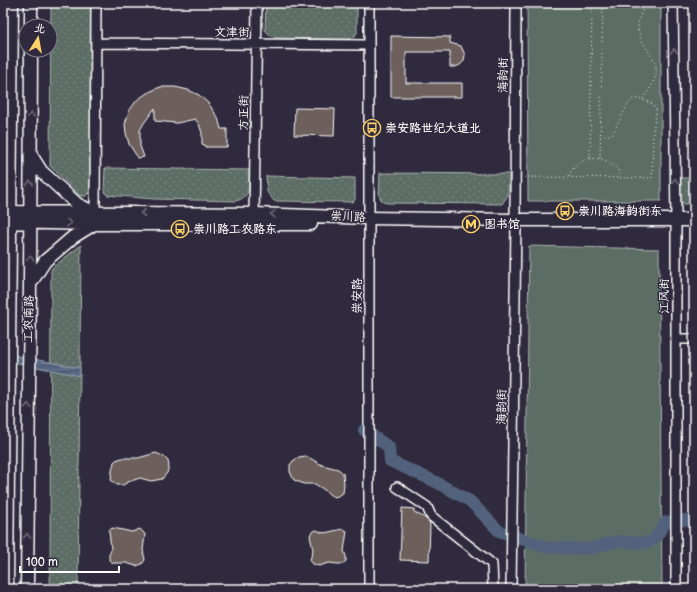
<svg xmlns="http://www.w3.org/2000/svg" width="697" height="592" font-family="'Balsamiq Sans','LXGW WenKai TC',sans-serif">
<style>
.grass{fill:url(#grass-dots);stroke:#aeb6b2}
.green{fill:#5c6d65;stroke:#aeb6b2}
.water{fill:url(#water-rules);stroke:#97a1b0}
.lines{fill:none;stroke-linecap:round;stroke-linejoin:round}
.river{stroke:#52627c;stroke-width:12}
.building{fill:#6d5e5b;stroke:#fff}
.minor-casing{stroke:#fff;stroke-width:12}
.major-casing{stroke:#fff;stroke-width:15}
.path{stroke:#fff;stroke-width:1;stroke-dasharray:1 3;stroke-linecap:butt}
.minor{stroke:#2f2a3d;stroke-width:9}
.major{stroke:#2f2a3d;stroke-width:12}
.oneway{stroke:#6d6a77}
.labels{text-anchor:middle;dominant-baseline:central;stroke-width:3;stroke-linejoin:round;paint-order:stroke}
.street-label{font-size:12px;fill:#fff;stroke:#2f2a3d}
.poi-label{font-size:12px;font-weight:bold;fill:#fff;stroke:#2f2a3d;text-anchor:start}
</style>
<defs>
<pattern id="grass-dots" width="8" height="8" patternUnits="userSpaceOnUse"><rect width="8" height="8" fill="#5c6d65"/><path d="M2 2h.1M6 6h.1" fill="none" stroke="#74837c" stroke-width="1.8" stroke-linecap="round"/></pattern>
<pattern id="water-rules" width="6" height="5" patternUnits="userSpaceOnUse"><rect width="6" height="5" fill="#52627c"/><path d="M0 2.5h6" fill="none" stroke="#6c7a90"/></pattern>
</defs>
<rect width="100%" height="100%" fill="#2f2a3d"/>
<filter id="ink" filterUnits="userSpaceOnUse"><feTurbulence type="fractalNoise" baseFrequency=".025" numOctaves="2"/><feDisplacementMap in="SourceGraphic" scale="8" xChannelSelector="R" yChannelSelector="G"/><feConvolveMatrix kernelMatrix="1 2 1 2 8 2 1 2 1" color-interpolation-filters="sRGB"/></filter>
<g filter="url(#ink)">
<path class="grass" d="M51 3H92L91 189 86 196H80L50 166Z
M266 3H357V33L354 37 349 39 276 38 271 36 265 30Z
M105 168 249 170C249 184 252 198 235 201L154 199 107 195 104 191Z
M380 173 509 174 508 195 502 204 387 203 383 202 379 196Z
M266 176 355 178V200L353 202 274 201 267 192Z
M678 178H694V204H683L679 199Z
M81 245 78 589H50L51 271 52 268Z"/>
<path class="green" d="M527 3H661V201H528Z
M529 246 659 249 662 589H525Z"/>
<path class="water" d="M3 353 80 368V376L3 360Z"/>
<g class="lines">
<path class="river" d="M364 430 389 447 390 461 436 482 470 501 499 531 545 547 588 549 618 541 637 543 650 542 656 537 666 522 694 519"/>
</g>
<path class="building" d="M391 36 450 37V43L461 46 465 55 464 61 460 65 455 67H450V52H406V83H462V97H391Z
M160 87H175L188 90 199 95 209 104 218 118 221 129H227V147H205V145L202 144V133L199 124 195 119 177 123 155 121V108L144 123 140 130V146L144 157 138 158 129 144 126 133 125 124 129 111 137 100 147 93Z
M295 108 335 109 334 136 294 135Z
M156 453 163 456 168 461 169 466 167 473 162 479 151 481 140 478 128 482 123 485H117L111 480 112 471 114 462 116 460 122 458H138Z
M306 456 322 465 338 469 343 473 344 484 343 493 336 497 330 495 326 491 315 484H304L294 480 290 472V465L293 461 299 457Z
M402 508 414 509V512L425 518 430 523 429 561 400 560Z
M113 528 132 532 140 529 144 533 145 535 143 550 145 560 142 564 136 566 126 563H113L109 560V555L111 550 109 530Z
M343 529 347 531 344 551 346 556V561L342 564H338L329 563 319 566 313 564 310 560 313 550 310 536 311 533 316 530 324 533Z"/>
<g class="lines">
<defs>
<path id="minor" d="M673 3 676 220V589
M96 43 369 45
M95 213 96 3
M254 220 257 3
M515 220 516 3
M676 339H694
M397 487 427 507 431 516 492 564 493 589
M369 589V3
M511 589 516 225"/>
<path id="major" d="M31 26V3
M31 155 41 171 77 204 91 211
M3 212 254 214 369 218 515 220H694
M3 222 94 224H311
M30 284 45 261 73 237 94 224
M7 589 12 3
M27 589 30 284 31 50"/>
</defs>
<use href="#minor" class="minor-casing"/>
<use href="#major" class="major-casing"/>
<path class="path" d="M643 99C648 91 654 84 656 74 659 57 638 45 638 26 638 18 643 10 646 3
M590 158 592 3
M600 158 603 3
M569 176C575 159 597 153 611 164 617 168 619 170 621 177
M524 177 652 178 653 130 656 114V109L652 104 639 98 633 99 628 104 613 133 609 135H601"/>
<use href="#minor" class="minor"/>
<use href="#major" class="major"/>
</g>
<defs><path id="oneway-chevron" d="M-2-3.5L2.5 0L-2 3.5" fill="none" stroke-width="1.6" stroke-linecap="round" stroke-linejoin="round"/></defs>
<g class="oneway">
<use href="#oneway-chevron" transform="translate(674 51) rotate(-91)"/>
<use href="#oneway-chevron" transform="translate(31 115) rotate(-90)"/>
<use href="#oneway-chevron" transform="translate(675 181) rotate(-91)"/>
<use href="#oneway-chevron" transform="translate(30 183) rotate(-89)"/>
<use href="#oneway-chevron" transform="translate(143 213) rotate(-180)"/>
<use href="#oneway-chevron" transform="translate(273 214) rotate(-177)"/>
<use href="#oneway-chevron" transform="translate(69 223) rotate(1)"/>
<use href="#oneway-chevron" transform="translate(30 258) rotate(-90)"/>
<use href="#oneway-chevron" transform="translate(28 406) rotate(-89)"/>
<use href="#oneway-chevron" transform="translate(27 536) rotate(-89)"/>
</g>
</g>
<defs>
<symbol id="bus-ring" viewBox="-11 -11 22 22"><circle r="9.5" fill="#2f2a3d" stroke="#ffd166" stroke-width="1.5"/><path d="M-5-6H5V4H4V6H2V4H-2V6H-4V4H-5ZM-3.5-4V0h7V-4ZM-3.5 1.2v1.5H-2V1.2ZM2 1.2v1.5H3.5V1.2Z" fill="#ffd166"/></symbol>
<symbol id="metro-ring" viewBox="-11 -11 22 22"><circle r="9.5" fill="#2f2a3d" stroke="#ffd166" stroke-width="1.5"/><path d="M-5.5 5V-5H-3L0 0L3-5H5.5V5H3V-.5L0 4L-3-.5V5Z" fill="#ffd166"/></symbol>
</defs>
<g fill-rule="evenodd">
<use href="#bus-ring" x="362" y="118" width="20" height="20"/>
<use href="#bus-ring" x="555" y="201" width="20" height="20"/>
<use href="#metro-ring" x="461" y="214" width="20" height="20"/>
<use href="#bus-ring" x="170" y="219" width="20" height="20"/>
</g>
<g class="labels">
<g class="street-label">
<text x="232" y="32">文津街</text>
<text transform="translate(503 75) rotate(-90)">海韵街</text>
<text transform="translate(244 113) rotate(-89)">方正街</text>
<text transform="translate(348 217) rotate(2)">崇川路</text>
<text transform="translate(357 296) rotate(-90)">崇安路</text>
<text transform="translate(664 296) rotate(-90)">江风街</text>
<text transform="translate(29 319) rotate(-89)">工农南路</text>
<text transform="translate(502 407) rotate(-89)">海韵街</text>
</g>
<g class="poi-label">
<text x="385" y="128">崇安路世纪大道北</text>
<text x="578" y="211">崇川路海韵街东</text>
<text x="484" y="224">图书馆</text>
<text x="193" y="229">崇川路工农路东</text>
</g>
</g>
<rect width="697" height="592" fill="none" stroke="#2f2a3d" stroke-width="16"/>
<rect x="8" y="8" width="681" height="576" fill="none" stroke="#fff" stroke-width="1.5" filter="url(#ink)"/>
<g transform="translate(38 38) rotate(11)"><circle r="19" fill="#2f2a3d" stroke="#827f8b"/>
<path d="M0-3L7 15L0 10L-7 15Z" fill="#ffd166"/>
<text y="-6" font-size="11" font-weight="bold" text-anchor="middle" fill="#ffffff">北</text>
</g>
<path d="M20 566v6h99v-6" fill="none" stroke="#ffffff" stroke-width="2"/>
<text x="26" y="566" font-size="12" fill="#ffffff" stroke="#2f2a3d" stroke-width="3" paint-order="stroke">100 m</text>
</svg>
